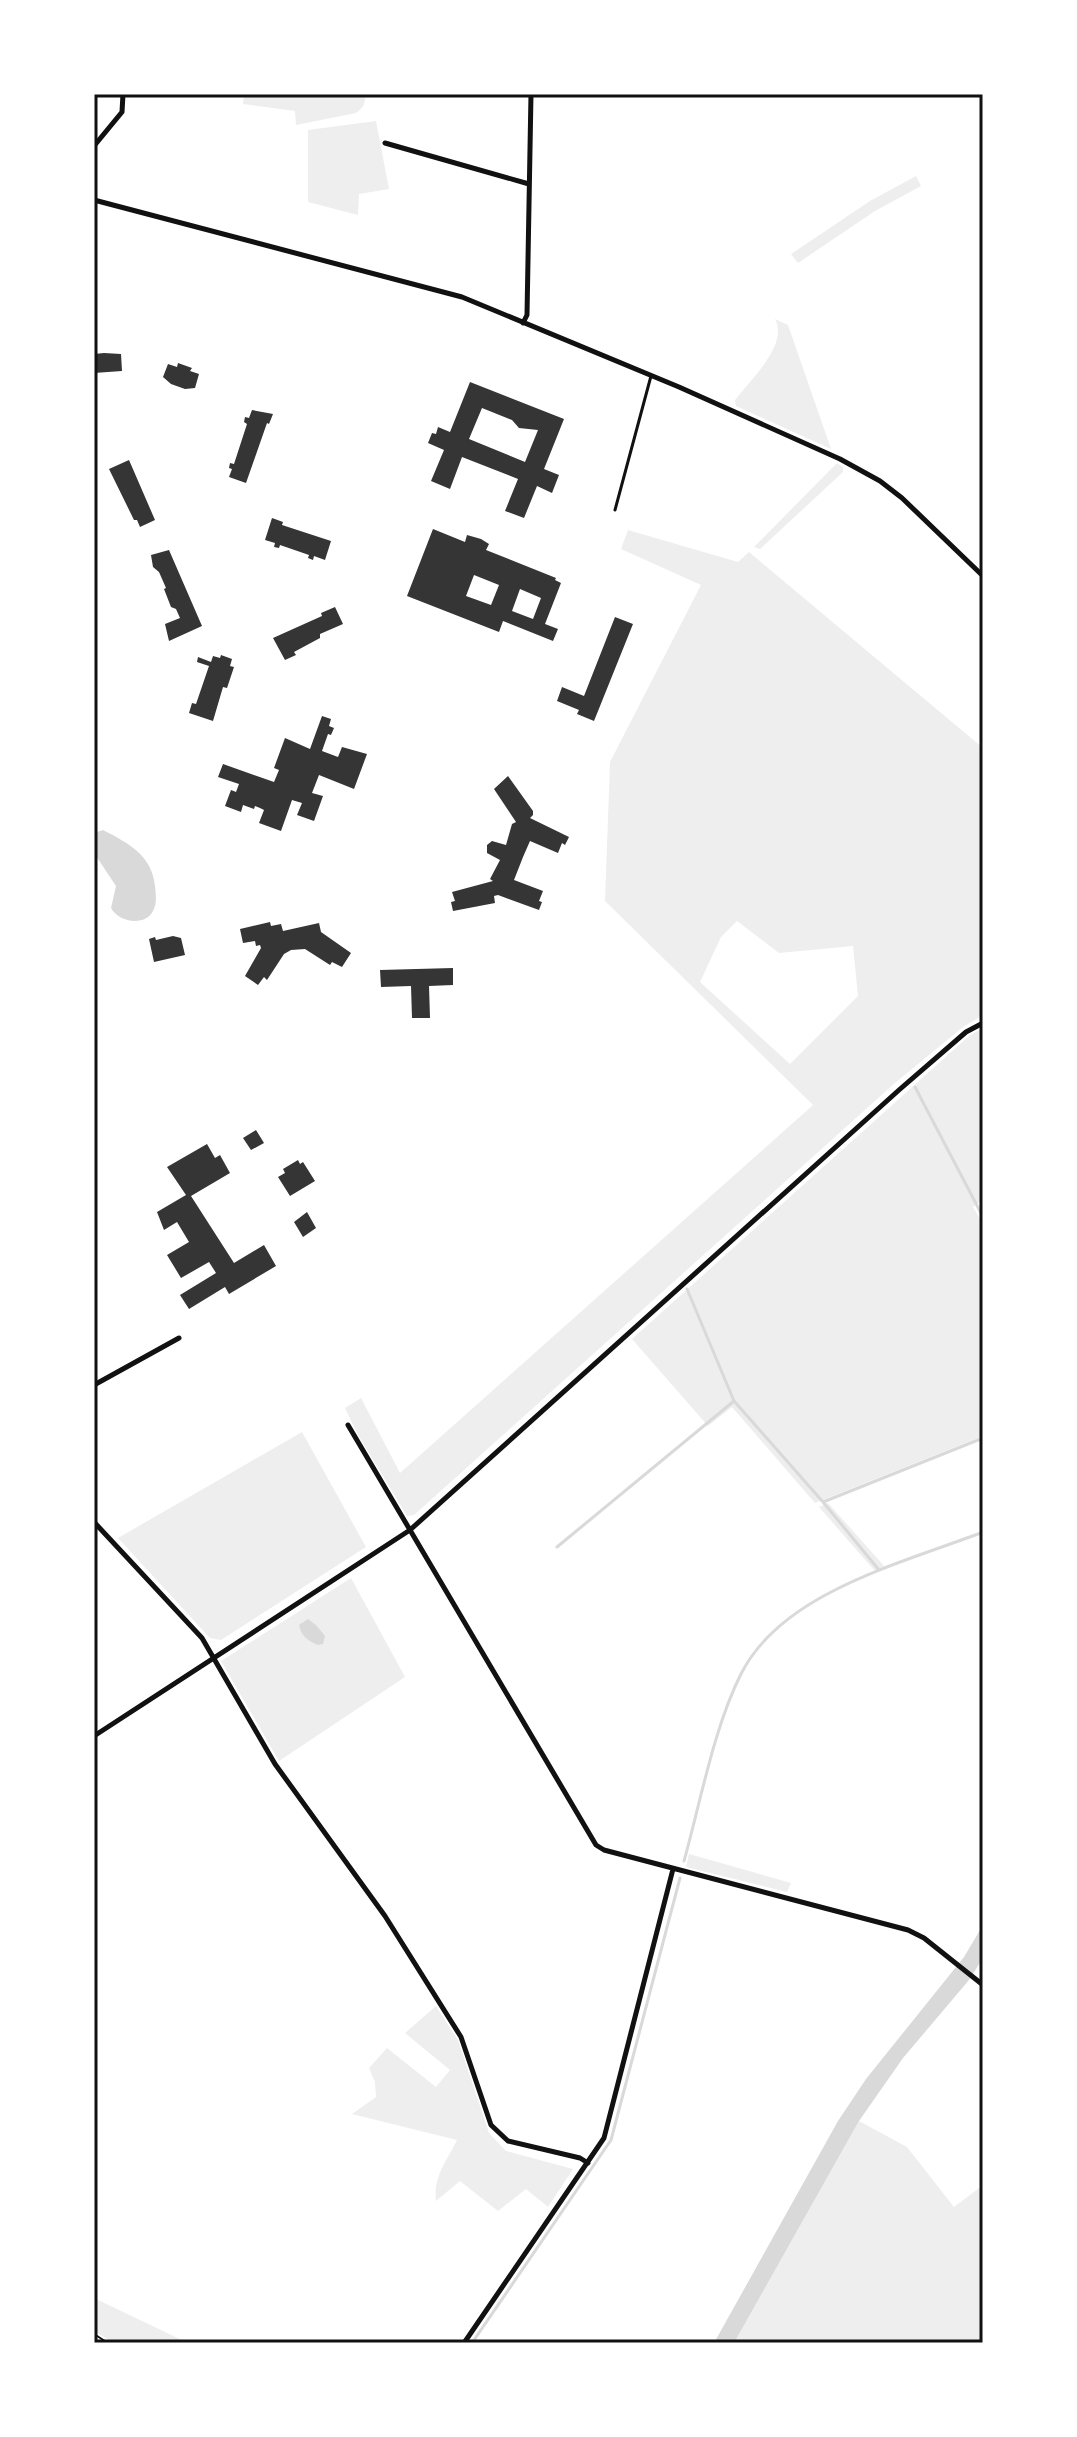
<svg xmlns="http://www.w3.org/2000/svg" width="1077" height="2437" font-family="'Roboto Condensed',sans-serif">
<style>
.green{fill:#eee;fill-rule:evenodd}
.water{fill:#d9d9d9}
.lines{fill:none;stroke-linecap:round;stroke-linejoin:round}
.stream{stroke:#d9d9d9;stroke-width:3}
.building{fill:#353535;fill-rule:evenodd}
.path{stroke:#111;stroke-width:2}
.service{stroke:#111;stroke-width:3}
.minor{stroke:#111;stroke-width:5}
.neatline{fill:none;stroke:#111;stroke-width:3}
</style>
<rect width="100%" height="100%" fill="#fff"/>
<path class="green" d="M244 94H365C366 103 363 108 356 113L296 125 295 111 243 104Z
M376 121 389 189 359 194 358 215 308 202V130Z
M916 176 921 186 875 211 798 263 791 254 870 201Z
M775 319 788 325 831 449 736 406 735 400C750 380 789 345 775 319Z
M837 463 843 467V472L760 549 754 547Z
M628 530 738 562 749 552 983 748V1015L963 1027 895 1083 414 1515 407 1516 358 1435 345 1408 361 1398 400 1473 813 1105 605 901 610 762 701 585 621 549ZM737 921 779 953 853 946 858 996 790 1064 700 982 721 937Z
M983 1028V1199L973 1207 983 1224V1436L815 1503 732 1407 708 1426 632 1339 969 1036Z
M302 1432 366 1547 221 1640 210 1638 118 1538Z
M828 1503 885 1567 875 1571 819 1507Z
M351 1578 405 1677 279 1761 221 1661Z
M689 1854 791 1883 787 1892 686 1867Z
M436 2006 458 2040 489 2133 506 2151 573 2169 548 2207 526 2189 498 2211 460 2181 436 2201C433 2176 447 2161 457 2140L352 2114 376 2097 375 2082 369 2068 387 2048 436 2087 450 2070 405 2033Z
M859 2121 907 2147 954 2207 983 2185V2343H734Z
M94 2298 188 2343H114L94 2331Z"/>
<path class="water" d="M103 830C128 843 152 855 155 886 156 894 157 904 153 911 145 927 118 922 111 908L116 886 94 853V833Z
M308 1619 316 1625 325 1636 323 1644 318 1645C308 1641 301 1636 299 1625Z
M983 1925V1958L969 1980 903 2058 859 2121 734 2343H714L838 2121 866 2079 964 1957Z"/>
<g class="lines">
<path class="stream" d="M915 1087 983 1217
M687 1289 734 1401 823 1502 983 1438
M823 1502 879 1570
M557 1547 734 1401
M684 1861C700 1804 714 1727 741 1674 782 1592 903 1563 983 1532
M472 2343 611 2140 680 1878"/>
</g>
<path class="building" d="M104 353 121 354 122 371 94 373V354Z
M178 363 192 368 190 371 199 374 195 388 185 389 171 384 163 377 168 364 177 367Z
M470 382 564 419 544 469 559 475 552 493 537 486 524 518 505 511 518 479 462 457 450 489 431 481 444 450 428 443 432 433 436 434 438 427 450 432ZM482 408 512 420 519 428 538 430 525 462 469 439Z
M252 410 273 414 269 424 267 423 246 483 229 477 232 469 229 468 230 463 234 464 247 424 244 422 245 417 249 418Z
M129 460 155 520 140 527 137 520H134L109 469Z
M272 518 283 522 282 525 331 541 325 560 314 556 313 560 308 558 309 555 280 545 279 548 274 547 275 543 265 540Z
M433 529 465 542 467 535 481 539 489 544 486 550 556 578 555 580 561 583 545 624 558 629 553 641 503 621 499 632 407 596ZM474 575 499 585 491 605 466 596ZM520 589 541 598 533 619 512 611Z
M169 550 202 626 169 641 165 624 180 618 176 609 171 607 164 589 166 588 159 572 153 567 151 555Z
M335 607 343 624 320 634V638L294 652 296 655 285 660 273 638 322 616 321 613Z
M615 617 633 624 594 721 577 714 579 710 557 701 562 687 584 696Z
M221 655 232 659 230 666 234 667 227 688 223 687 213 721 189 713 192 703 196 704 209 666 197 662 198 657 211 662 213 656 220 658Z
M322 716 331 719 329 726 334 728 331 735 328 734 322 751 338 757 342 747 367 754 354 789 319 775 312 793 323 796 314 821 297 815 302 803 292 800 281 831 259 823 264 810 260 808 255 806 254 809 243 805 241 812 225 806 231 790 236 792 239 784 218 777 223 764 274 782 279 770 274 768 285 738 310 749Z
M508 776 533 811V815L530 818 569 837 565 845 562 843 558 853 530 841 523 857 514 880 543 891 539 901 542 902 539 910 498 895 494 896 495 903 453 911 451 902 455 901 452 892 493 881 490 879 500 860 487 853V845L492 841 506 845 512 824 516 822 494 789Z
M270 922 271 926 281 924 283 931 319 923 321 932 351 953 342 967 332 962 330 965 305 949 291 950 284 954 267 980 264 977 258 985 245 976 261 948 260 945 256 946 255 941 243 943 240 929Z
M173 936 181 938 185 955 154 962 149 939 155 937 156 940Z
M453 968V985L429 986 430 1018H412L411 986 381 987 380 970Z
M256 1130 264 1143 251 1150 243 1138Z
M207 1144 215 1158 220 1155 230 1173 191 1196 234 1263 264 1245 276 1266 229 1294 225 1287 189 1309 180 1295 216 1273 209 1262 181 1278 167 1255 189 1242 177 1222 164 1230 157 1212 186 1195 167 1167Z
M298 1160 300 1164 303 1162 315 1181 290 1196 278 1177 285 1173 283 1169Z
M307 1212 316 1228 303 1237 294 1222Z"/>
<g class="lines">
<path class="path" d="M94 2334 108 2343"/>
<path class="service" d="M615 510 651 376"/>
<path class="minor" d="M385 143 529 184
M94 146 122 112 123 94
M94 200 462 297 679 387 840 459 880 481 902 498 983 576
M523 323 527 315 531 94
M94 1385 179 1338
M348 1425 596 1845 604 1850 908 1930 924 1938 983 1985
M94 1522 202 1638 275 1764 385 1916 461 2037 491 2125 508 2141 580 2158 588 2163
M94 1736 410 1530 899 1090 966 1032 983 1023
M464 2343 604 2138 673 1869"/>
</g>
<rect width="1077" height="2437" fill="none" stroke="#ffffff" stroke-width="192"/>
<rect x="96" y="96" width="885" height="2245" class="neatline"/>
</svg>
